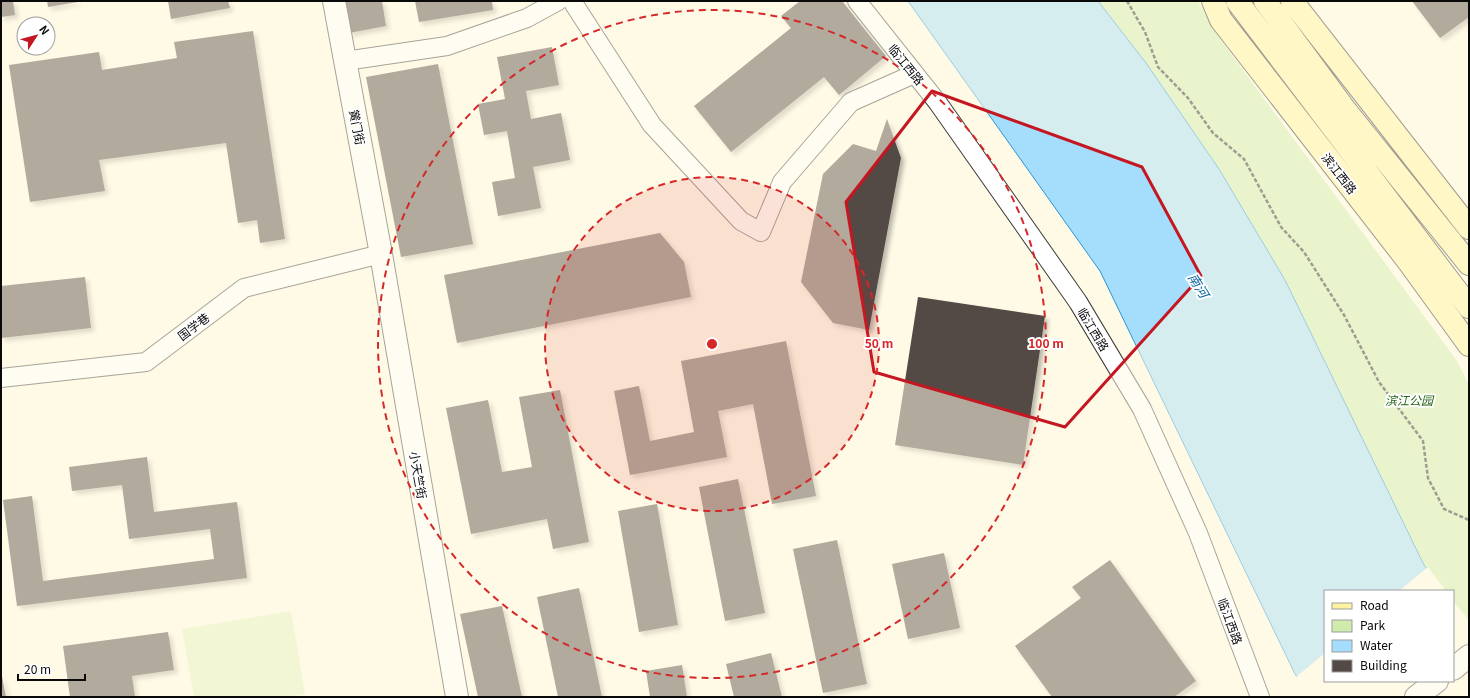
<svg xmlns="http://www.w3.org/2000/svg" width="1470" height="698" font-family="Georgia,'Noto Sans SC',serif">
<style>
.green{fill:#cfecad}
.pitch{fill:#e2f2c0}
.water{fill:#a5ddfc;stroke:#2694d9}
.pier{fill:#fffae6}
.building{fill:#534a45;filter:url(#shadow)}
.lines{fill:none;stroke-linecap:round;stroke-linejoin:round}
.minor-casing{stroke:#3c3c3c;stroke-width:20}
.tertiary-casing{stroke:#3c3c3c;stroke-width:24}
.secondary-casing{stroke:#2b2b2b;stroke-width:24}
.path{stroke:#2b2b2b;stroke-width:2.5;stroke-dasharray:4 2;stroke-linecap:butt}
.minor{stroke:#fff;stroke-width:18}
.tertiary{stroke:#fff;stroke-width:22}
.secondary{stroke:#fff3a1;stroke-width:22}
.marked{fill:none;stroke:#c41722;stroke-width:3;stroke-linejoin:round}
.ring{fill:none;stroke:#d62828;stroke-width:2;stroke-dasharray:7 5}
.labels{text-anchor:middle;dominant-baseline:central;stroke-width:4;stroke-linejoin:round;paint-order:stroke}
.street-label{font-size:12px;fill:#090909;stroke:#fff}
.park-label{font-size:12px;font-style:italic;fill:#286516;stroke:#fff}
.water-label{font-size:13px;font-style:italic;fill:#0a63a4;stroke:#fff}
.centre{fill:#d62828;stroke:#fff;stroke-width:2}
.ring-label{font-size:12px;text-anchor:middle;font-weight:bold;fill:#d62828;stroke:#fff;stroke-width:4;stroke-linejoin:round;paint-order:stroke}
</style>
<defs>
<filter id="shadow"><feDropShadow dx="3.5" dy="3.5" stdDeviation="2" flood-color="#0004"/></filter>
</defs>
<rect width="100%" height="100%" fill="#fffae6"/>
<path class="green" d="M1098 1H1198L1215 32 1457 361 1469 385V624L1453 603V591H1444L1424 565 1285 280 1219 169 1146 63Z"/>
<path class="pitch" d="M291 611 305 694 286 697H194L182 629Z"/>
<path class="water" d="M908 1H1098L1146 63 1219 169 1285 280 1424 565 1444 591H1325V681H1453L1469 697H1311L1295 674 1100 271Z"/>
<path class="pier" d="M1428 567 1446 591H1399Z
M1453 601 1469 620V697H1309L1295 678 1325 653V681H1453Z"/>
<path class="building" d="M1 1H13L15 15 1 17Z
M47 1H78V2L48 7Z
M168 1H228L230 8 171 19Z
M343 1H382L386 26 349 33Z
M415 1H492L493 10 419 22Z
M800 1H842L886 56 839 95 824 77 731 152 694 106 791 28 781 16Z
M1412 1H1469V17L1440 38Z
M253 31 285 239 260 243 257 220 238 223 226 143 99 160 105 191 30 202 9 65 99 52 102 70 177 58 174 42Z
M552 47 559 85 526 91 531 119 561 113 570 160 533 167 541 208 498 216 492 182 515 178 507 131 484 135 478 104 505 99 497 57Z
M438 64 473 244 401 257 366 77Z
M887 119 901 158 869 330 833 323 801 282 823 174 853 144 876 151Z
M660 233 684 262 691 297 457 343 444 275Z
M85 277 91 328 1 338V286Z
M918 297 1045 316 1023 465 895 445Z
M786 341 816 496 772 504 753 404 718 411 727 457 630 475 614 391 639 386 650 441 694 432 681 361Z
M560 390 589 542 553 549 547 519 471 534 446 408 488 400 502 472 532 467 519 397Z
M147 457 154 512 237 502 247 578 17 606 3 500 32 496 43 581 214 559 210 529 129 539 122 485 72 491 69 467Z
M738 479 765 613 725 621 699 487Z
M657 504 678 625 639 632 618 511Z
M837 540 867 684 823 693 793 549Z
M944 553 960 628 908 639 892 564Z
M1110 560 1196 681 1174 697H1052L1015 646 1081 598 1072 587Z
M579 588 602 697H558L537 597Z
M502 606 522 697H478L460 614Z
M168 632 174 670 132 676 135 697H70L63 646Z
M771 653 782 697H734L726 664Z
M682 665 687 697H650L646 671Z
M1 676H2L6 697H1Z"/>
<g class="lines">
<defs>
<path id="minor" d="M572 1 652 125 741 221 761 232 782 182 851 102 914 74
M857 1 938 103 1078 302 1142 409 1198 533 1260 697
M345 61 447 46 527 18 558 1
M1 378 146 362 244 288 381 254"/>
<path id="tertiary" d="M334 1 381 254 457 697
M1453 669 1469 656
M1416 697 1437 681"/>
<path id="secondary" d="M1213 1 1221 20 1408 261 1469 345
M1237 1 1469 307
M1265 1 1346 111 1469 264
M1292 1 1469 228"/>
</defs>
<use href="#minor" class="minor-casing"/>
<use href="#tertiary" class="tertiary-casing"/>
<use href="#secondary" class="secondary-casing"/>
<path class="path" d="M1127 1 1145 32 1158 67 1188 98 1213 133 1244 159 1281 227 1304 252 1344 315 1379 382 1423 441 1428 478 1444 509 1469 520"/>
<use href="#minor" class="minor"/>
<use href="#tertiary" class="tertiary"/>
<use href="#secondary" class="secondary"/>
</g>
<path d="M0 0H1470V698H0ZM932 91 1142 167 1201 276 1065 427 874 372 846 202Z" fill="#fffae6" fill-opacity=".55" fill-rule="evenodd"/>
<path class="marked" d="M932 91 1142 167 1201 276 1065 427 874 372 846 202Z"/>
<circle cx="712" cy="344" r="167" fill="#d62828" fill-opacity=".12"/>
<g class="ring">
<circle cx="712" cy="344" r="167"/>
<circle cx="712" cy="344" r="334"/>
</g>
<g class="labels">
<g class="street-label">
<text transform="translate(907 64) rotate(51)">临江西路</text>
<text transform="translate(358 127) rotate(79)">黉门街</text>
<text transform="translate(1340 173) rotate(52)">滨江西路</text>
<text transform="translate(193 326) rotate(-37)">国学巷</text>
<text transform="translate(1094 329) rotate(59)">临江西路</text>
<text transform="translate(419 475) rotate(80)">小天竺街</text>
<text transform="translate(1231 621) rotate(70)">临江西路</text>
</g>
<g class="park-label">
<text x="1409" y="399">滨江公园</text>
</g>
<g class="water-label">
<text transform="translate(1199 285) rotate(58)">南河</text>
</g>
</g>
<circle cx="712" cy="344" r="6" class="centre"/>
<g class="ring-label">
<text x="879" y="348">50 m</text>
<text x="1046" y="348">100 m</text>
</g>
<rect width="1470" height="698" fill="none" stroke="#090909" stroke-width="4"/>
<rect x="1324" y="590" width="130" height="92" fill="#ffffff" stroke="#9d9d9d"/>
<rect x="1332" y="603" width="20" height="6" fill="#fff3a1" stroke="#9d9d9d"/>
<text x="1360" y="610" font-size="12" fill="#090909">Road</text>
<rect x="1332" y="620" width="20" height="12" fill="#cfecad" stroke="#9d9d9d"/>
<text x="1360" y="630" font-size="12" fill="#090909">Park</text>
<rect x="1332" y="640" width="20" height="12" fill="#a5ddfc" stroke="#9d9d9d"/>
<text x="1360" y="650" font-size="12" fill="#090909">Water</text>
<rect x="1332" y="660" width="20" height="12" fill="#534a45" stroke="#9d9d9d"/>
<text x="1360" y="670" font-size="12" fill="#090909">Building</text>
<g transform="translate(36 36) rotate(54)"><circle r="19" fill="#ffffff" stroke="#9d9d9d"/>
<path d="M0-3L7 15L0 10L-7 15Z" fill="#c41722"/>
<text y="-6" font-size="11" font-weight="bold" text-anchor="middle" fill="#090909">N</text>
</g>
<path d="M18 674v6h67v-6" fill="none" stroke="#090909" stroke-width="2"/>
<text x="24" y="674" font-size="12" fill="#090909" stroke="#ffffff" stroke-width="3" paint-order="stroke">20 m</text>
</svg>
